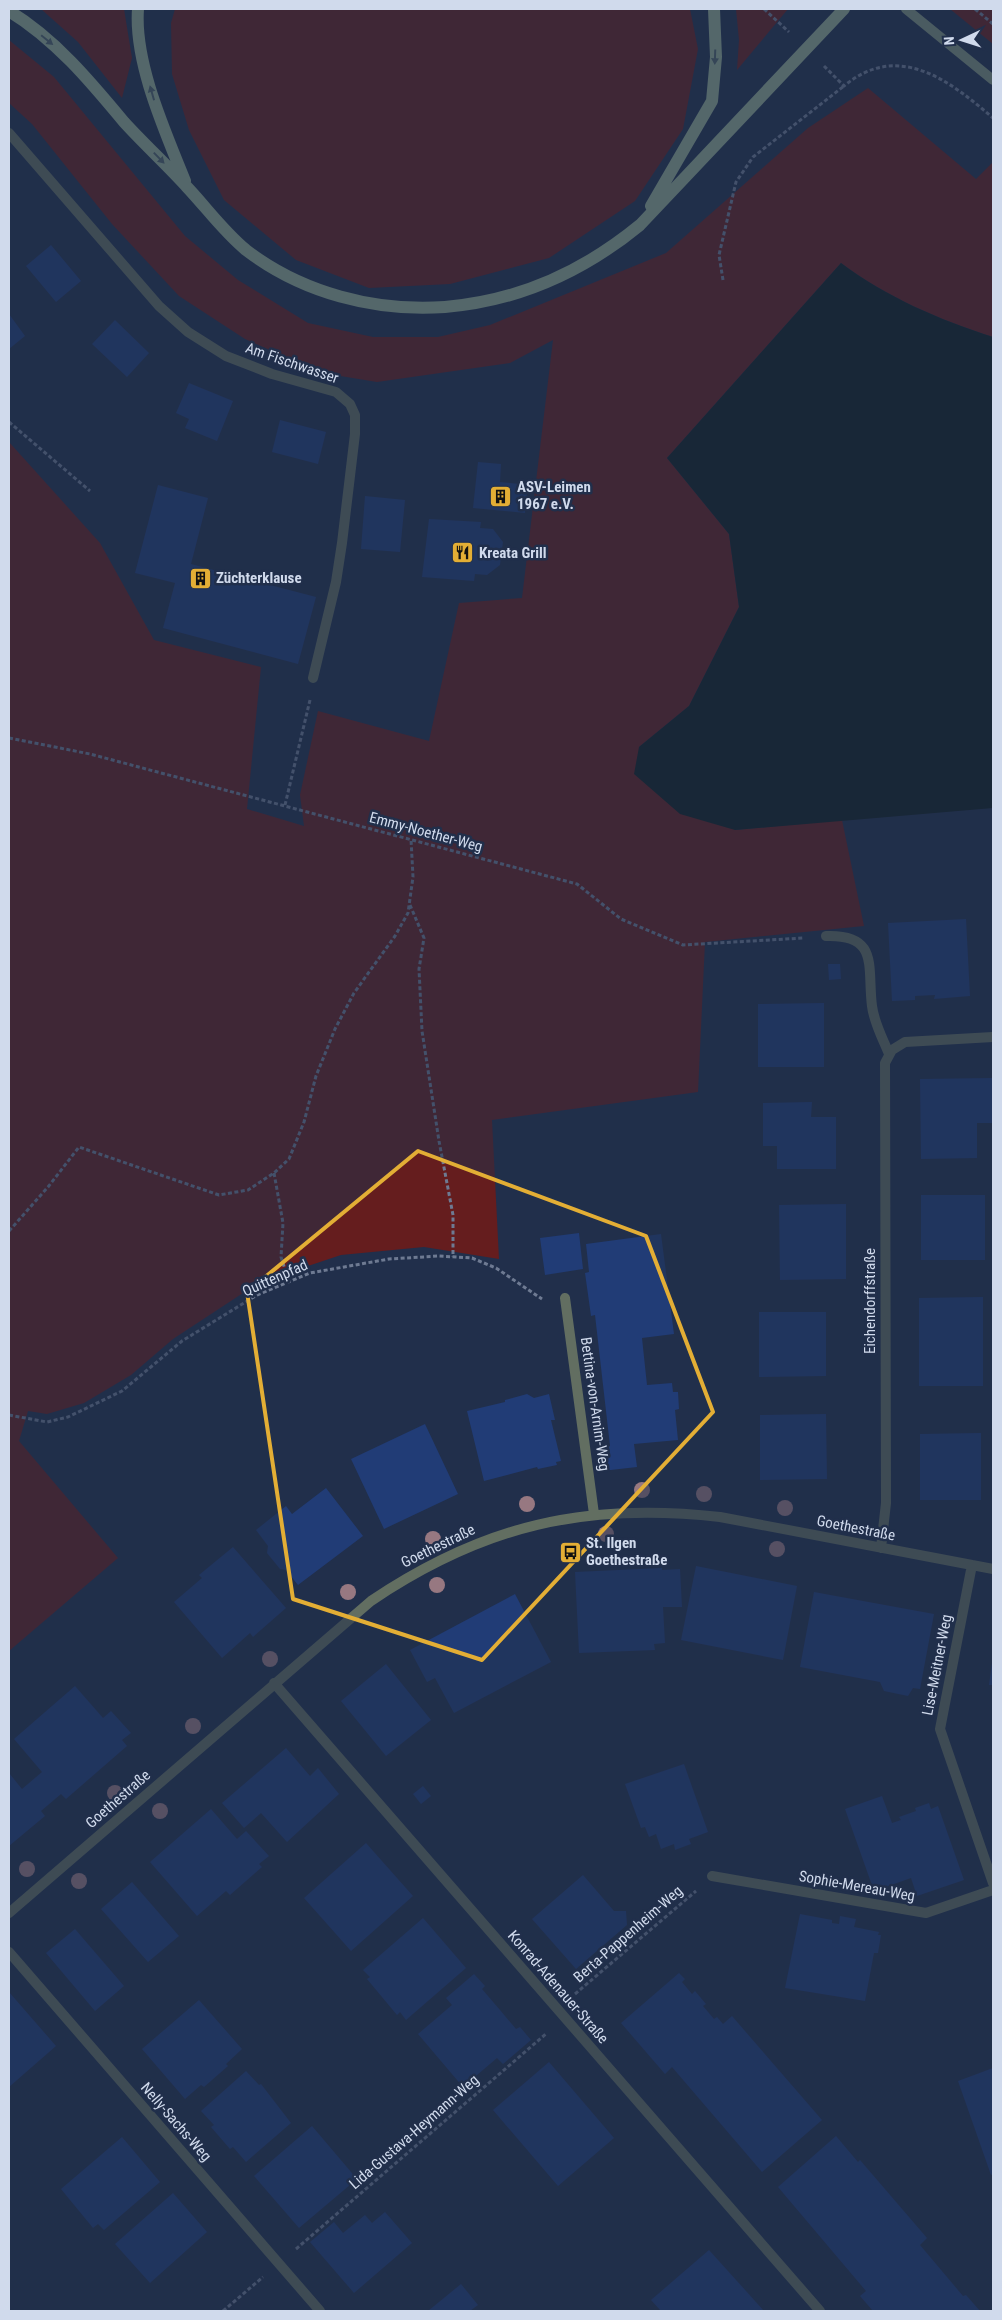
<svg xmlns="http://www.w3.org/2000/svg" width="1002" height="2320" font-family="'Roboto Condensed',sans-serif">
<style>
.green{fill:#651d1e}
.water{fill:#0f1e1f}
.building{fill:#213c76}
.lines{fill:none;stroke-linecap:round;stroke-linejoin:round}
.path{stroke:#6e7a92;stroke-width:3;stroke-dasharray:4 2.5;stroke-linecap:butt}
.street{stroke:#626e61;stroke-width:10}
.secondary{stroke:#7d907c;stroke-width:10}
.primary{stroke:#92ab91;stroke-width:12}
.tree{fill:#977881}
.oneway{fill:#4e6167}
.marked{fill:none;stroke:#e3ae35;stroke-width:4;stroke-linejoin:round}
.labels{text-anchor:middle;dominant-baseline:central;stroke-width:5;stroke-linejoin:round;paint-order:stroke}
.street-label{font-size:15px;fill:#d0daec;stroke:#212f4b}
.poi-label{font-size:15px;font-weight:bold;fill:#d0daec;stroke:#212f4b;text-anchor:start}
</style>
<rect width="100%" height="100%" fill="#212f4b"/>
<path class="green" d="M41 9H124L132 58 122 98 78 42Z
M175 9H690L698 49 683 129 635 201 549 258 450 284 369 288 296 260 224 200 189 130 172 74 171 23Z
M736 9H788L737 70 739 40Z
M950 9H993V44Z
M9 40 54 77 185 236 238 280 308 323 373 337H438L490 325 666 253 808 128 868 88 976 179 993 162V337C940 320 886 297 841 263L667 458 729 534 739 607 689 706 639 747 735 830 842 820 864 926 705 942 698 1092 492 1120 499 1259 424 1247 341 1255 260 1282 173 1339 131 1375 84 1403 47 1414 28 1411 19 1441 118 1558 9 1651V442L100 543 154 640 261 667 247 809 304 826 300 795 318 711 429 741 459 603 522 598 553 340 510 363 377 382 322 373 245 339 179 296 112 224 32 124 9 103Z"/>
<path class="water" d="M841 263C886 297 940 320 993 337V808L735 830 680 814 634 774 639 747 689 706 739 607 729 534 667 458Z"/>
<path class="building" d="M51 245 81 281 56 302 26 266Z
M9 314 25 336 9 349Z
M115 320 149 353 127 377 92 344Z
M189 383 233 401 217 441 185 428 189 419 176 413Z
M280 420 326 432 318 464 272 452Z
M478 462 501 464 500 482 528 485 525 513 473 508Z
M158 485 208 498 191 564 316 597 298 664 163 628 175 583 135 573Z
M365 496 405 500 400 552 361 549Z
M429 519 481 522 480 528 493 529 503 542 500 565 487 575 475 574 474 581 422 577Z
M966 919 970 996 934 999 935 995 915 996V1000L892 1001 888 923Z
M828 964H840L841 979 829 980Z
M824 1003V1067H758V1004Z
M993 1078V1123H977V1158L921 1159 920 1079Z
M812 1102 811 1117H836V1169H777V1146H763V1103Z
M921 1195H985V1260H921Z
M846 1204V1279L780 1280 779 1205Z
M579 1233 583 1269 545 1275 540 1238Z
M661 1234 674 1334 642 1338 647 1385 672 1383 673 1392H678L679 1409 675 1410 678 1440 634 1444 637 1467 602 1471 599 1447 610 1446 595 1315 591 1316 585 1273 589 1272 586 1244Z
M983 1297V1386H919V1298Z
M759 1312H826V1376L759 1377Z
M527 1394 534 1398 549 1394 555 1420H551L561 1461 556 1462 557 1465 538 1469 537 1467 484 1481 467 1411 505 1402V1400Z
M826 1414 827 1479 760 1480V1415Z
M425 1424 458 1494 384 1529 351 1459Z
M981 1433V1500H920V1434Z
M326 1488 363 1536 298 1585 286 1570 280 1569 267 1553 268 1546 256 1530 286 1506 292 1514Z
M233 1547 286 1608 253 1637 250 1633 222 1658 174 1602 202 1578 199 1575Z
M696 1566 797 1586 783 1660 681 1640Z
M662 1568V1570L680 1569 682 1607H663L665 1643 654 1644 655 1650 579 1653 575 1572Z
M814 1592 934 1614 920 1689 913 1688 908 1696 884 1691 880 1682 800 1667Z
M515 1594 551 1662 454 1713 435 1678 427 1682 410 1650Z
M992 1663H993V1685H989Z
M386 1664 431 1720 386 1756 341 1701Z
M75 1686 103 1718 111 1711 131 1733 122 1740 127 1746 66 1799 61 1794 41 1811 45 1816 9 1846V1773L22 1789 42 1772 14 1739Z
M286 1748 310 1776 318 1768 339 1794 287 1842 261 1813 244 1828 222 1803Z
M684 1764 708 1832 689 1839 691 1844 675 1850 674 1844 661 1849 656 1834 649 1837 645 1827 641 1828 625 1784Z
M423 1786 431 1796 421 1804 413 1794Z
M882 1796 892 1823 901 1820 899 1817 916 1811 915 1808 929 1803 931 1809 938 1806 964 1880 917 1896 911 1878 874 1891 845 1809Z
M211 1809 237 1839 246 1831 269 1856 259 1864 262 1867 230 1895 226 1891 197 1916 150 1862Z
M366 1843 413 1896 351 1951 304 1898Z
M583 1875 614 1911H626L627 1925 576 1969 532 1919Z
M132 1882 179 1936 148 1962 101 1909Z
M800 1914 832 1920V1923L839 1924 840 1916 856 1919 854 1927 879 1932 878 1935H881L878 1953H874L865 2001 785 1988Z
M423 1918 466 1968 406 2020 400 2012 397 2015 367 1979 370 1977 363 1970Z
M75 1929 124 1986 95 2011 46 1953Z
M679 1973 685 1979 682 1982 692 1994 695 1991 706 2004 703 2006 714 2019 717 2017 723 2024 732 2016 822 2120 762 2172 672 2067 665 2074 621 2023Z
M474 1974 485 1986 482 1989 500 2010 516 2029 520 2027 531 2040 503 2064 497 2058 463 2087 418 2034 452 2005 446 1998Z
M9 1992 56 2046 9 2087Z
M199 2000 242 2049 226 2064 228 2066 204 2087 201 2085 185 2099 142 2049Z
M549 2062 614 2138 558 2186 493 2110Z
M993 2068V2174L991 2175 958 2081Z
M246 2071 259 2085 261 2084 291 2123 246 2162 233 2147 230 2149 211 2127 214 2125 201 2111Z
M312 2126 357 2179 299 2228 254 2176Z
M836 2136 858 2162 860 2160 927 2238 920 2245 963 2296 966 2295 980 2311H873L860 2296 866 2291 778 2187Z
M122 2137 160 2182 104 2230 98 2224 93 2228 61 2189Z
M173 2193 207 2232 150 2283 115 2244Z
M385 2212 412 2243 354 2293 310 2242 334 2222 343 2233 365 2215 372 2223Z
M709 2250 746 2291 764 2311H661L651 2300Z
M461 2284 478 2305 470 2311H428Z"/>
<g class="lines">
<path class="path" d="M764 9 789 32
M975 9 993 24
M824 66 844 86C898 41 949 80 993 118
M723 280 719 255 736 182 753 157 844 86
M9 422 90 491
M9 738 90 754 577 884 621 919 683 945 803 938
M285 805 310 700
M410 905 424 938 419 969 422 1031 439 1141 453 1215V1257
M274 1173 283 1223 281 1257 289 1282
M9 1231 48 1187 79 1147 219 1195 248 1190 274 1173 289 1159 304 1122 316 1076 335 1029 354 993 395 936 408 913 413 877 411 839
M9 1415 47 1422 68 1417 122 1391 182 1341 257 1295 310 1273 389 1259 439 1256 472 1258 496 1268 542 1299
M575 1994 696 1891
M296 2249 547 2033
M223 2311 263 2277"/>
<path class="street" d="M9 133 159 306 188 332 226 356 272 374 336 392 350 404 355 415V434L342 543 336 582 313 678
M826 936C880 934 867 968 872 1006 874 1023 883 1039 889 1054
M565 1298 594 1514
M881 1548 886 1503 885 1063 892 1050 905 1042 993 1037
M972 1565 940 1729 993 1883
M274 1683 820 2311
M712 1876 926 1913 993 1890
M9 1913 371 1601C484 1525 585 1502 720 1517L993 1569
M9 1952 320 2311"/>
<path class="secondary" d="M906 9 993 80"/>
<path class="primary" d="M138 9C134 63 165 131 185 181
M9 11C55 39 90 81 124 122 144 144 166 164 186 186 206 207 223 231 246 250 302 293 375 312 445 307 518 301 584 271 640 225L844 9
M651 206 712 101 716 57 714 9"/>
</g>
<g class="tree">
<circle cx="642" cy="1490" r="8"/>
<circle cx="704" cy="1494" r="8"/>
<circle cx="527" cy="1504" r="8"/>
<circle cx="785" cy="1508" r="8"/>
<circle cx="606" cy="1534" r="8"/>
<circle cx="433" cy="1539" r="8"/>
<circle cx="777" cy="1549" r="8"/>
<circle cx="437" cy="1585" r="8"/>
<circle cx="348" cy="1592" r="8"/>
<circle cx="270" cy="1659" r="8"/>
<circle cx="193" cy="1726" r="8"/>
<circle cx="115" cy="1793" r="8"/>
<circle cx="160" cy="1811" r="8"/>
<circle cx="27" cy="1869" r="8"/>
<circle cx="79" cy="1881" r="8"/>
</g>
<defs><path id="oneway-solid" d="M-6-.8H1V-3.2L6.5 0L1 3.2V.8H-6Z" transform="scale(1.25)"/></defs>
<g class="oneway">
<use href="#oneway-solid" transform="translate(47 40) rotate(39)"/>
<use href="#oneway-solid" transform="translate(715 57) rotate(92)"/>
<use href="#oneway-solid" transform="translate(152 93) rotate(-106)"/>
<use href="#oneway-solid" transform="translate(159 158) rotate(46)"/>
</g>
<path d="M0 0H1002V2320H0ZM418 1151 646 1236 713 1412 482 1660 293 1599 247 1292Z" fill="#212f4b" fill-opacity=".55" fill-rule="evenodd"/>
<path class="marked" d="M418 1151 646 1236 713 1412 482 1660 293 1599 247 1292Z"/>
<defs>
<symbol id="building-square" viewBox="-11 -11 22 22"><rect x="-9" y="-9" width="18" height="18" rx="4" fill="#e3ae35" stroke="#212f4b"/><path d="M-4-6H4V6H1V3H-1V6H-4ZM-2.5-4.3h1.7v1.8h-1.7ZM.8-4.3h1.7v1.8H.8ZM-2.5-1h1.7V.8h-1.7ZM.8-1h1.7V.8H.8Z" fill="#111"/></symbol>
<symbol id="restaurant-square" viewBox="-11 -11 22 22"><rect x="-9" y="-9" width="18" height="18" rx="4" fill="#e3ae35" stroke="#212f4b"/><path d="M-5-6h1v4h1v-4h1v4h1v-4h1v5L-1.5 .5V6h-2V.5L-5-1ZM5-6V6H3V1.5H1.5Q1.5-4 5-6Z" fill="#111"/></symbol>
<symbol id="bus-square" viewBox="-11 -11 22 22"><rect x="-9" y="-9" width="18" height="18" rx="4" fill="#e3ae35" stroke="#212f4b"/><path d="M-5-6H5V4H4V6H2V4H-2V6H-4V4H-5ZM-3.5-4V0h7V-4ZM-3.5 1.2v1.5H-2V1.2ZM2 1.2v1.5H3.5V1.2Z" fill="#111"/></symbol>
</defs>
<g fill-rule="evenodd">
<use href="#building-square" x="488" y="484" width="25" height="25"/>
<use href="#restaurant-square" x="450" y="540" width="25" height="25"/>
<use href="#building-square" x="188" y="566" width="25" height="25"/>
<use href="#bus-square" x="558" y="1540" width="25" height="25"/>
</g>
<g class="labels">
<g class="street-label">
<text transform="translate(292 363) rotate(19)">Am Fischwasser</text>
<text transform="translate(426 832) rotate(15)">Emmy-Noether-Weg</text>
<text transform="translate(275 1278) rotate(-24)">Quittenpfad</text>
<text transform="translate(870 1301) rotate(-90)">Eichendorffstraße</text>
<text transform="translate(595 1404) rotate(82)">Bettina-von-Arnim-Weg</text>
<text transform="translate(856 1528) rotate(11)">Goethestraße</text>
<text transform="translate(438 1546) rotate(-26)">Goethestraße</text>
<text transform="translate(937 1665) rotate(-79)">Lise-Meitner-Weg</text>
<text transform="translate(118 1799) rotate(-41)">Goethestraße</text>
<text transform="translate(857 1886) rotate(10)">Sophie-Mereau-Weg</text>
<text transform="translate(628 1934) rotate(-41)">Berta-Pappenheim-Weg</text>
<text transform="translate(558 1987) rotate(49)">Konrad-Adenauer-Straße</text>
<text transform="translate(176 2122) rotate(49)">Nelly-Sachs-Weg</text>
<text transform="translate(414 2132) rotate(-41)">Lida-Gustava-Heymann-Weg</text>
</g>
<g class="poi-label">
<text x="517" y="487">ASV-Leimen<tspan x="517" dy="17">1967 e.V.</tspan></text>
<text x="479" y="553">Kreata Grill</text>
<text x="216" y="578">Züchterklause</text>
<text x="586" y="1543">St. Ilgen<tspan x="586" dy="17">Goethestraße</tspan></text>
</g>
</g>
<rect width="1002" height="2320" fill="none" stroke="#d0daec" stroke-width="20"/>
<g transform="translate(962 40) rotate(266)" stroke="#212f4b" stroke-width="4" paint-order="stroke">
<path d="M0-4L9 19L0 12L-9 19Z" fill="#d0daec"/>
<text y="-8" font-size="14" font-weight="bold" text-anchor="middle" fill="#d0daec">N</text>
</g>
</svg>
